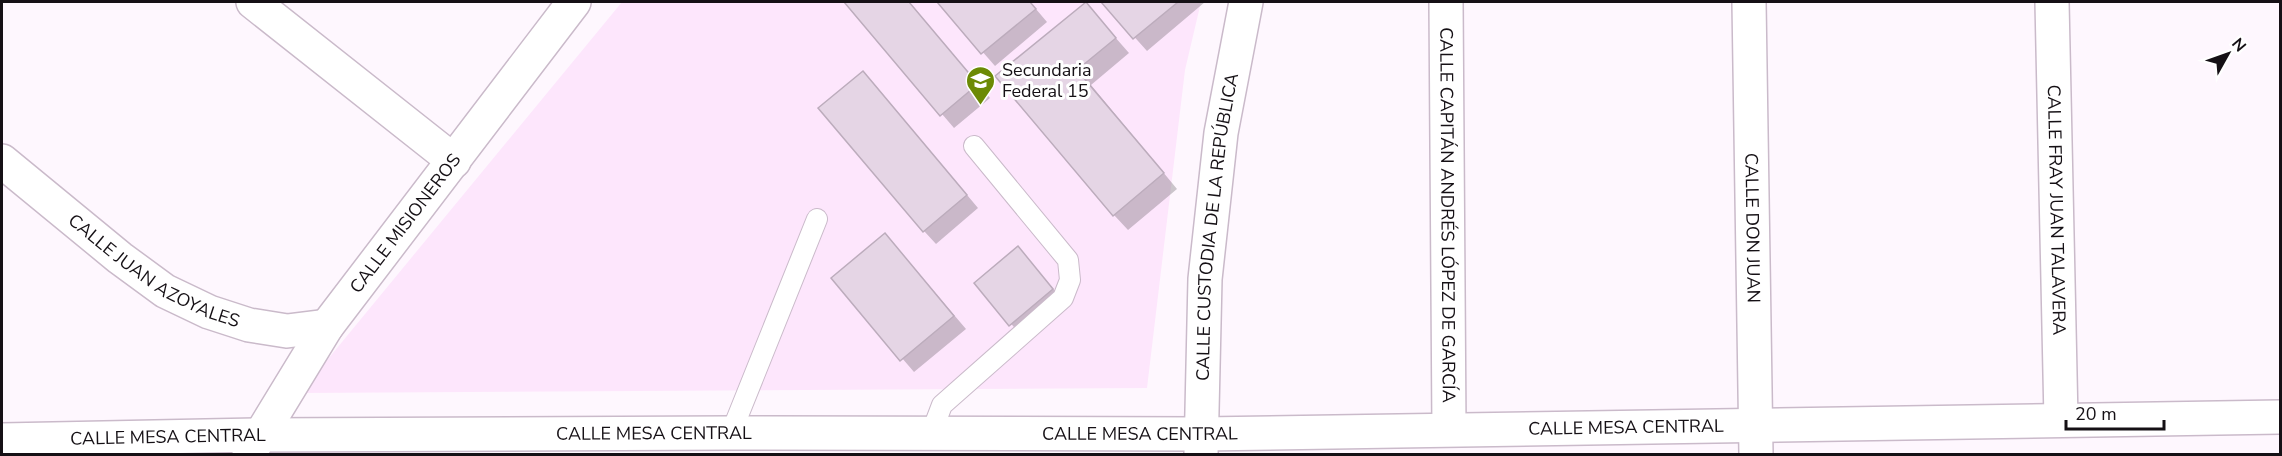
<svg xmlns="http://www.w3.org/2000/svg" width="2282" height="456" font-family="'Nunito Sans',sans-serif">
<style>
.built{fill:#fde6fc}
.shadow{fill:#0003}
.building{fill:#e5d5e5;stroke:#bcacbc;stroke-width:1.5}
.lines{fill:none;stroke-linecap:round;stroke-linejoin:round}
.lane-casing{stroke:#cabaca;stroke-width:22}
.street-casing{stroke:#cabaca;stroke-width:36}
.secondary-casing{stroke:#cabaca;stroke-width:36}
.lane{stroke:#fff;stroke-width:20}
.street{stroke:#fff;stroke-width:33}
.secondary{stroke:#fff;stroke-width:33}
.labels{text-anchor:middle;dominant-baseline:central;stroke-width:6;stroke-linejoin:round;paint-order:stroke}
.poi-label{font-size:18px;fill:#151015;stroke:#fff;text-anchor:start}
.street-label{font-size:18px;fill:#151015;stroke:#fff}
</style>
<rect width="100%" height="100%" fill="#fef7fe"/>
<path class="built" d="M622 2H1201L1185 70 1147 388 300 393Z"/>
<path class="shadow" d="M846 2H909L990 98 954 128Z
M939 2H1030L1047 22 995 66Z
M1103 2H1205L1147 51Z
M1085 3 1129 53 1091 85 1177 189 1128 230 1114 215 998 76Z
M875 85 978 208 936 244 924 231Z
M897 248 966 329 914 372 833 278Z
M1027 258 1062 299 1020 334 976 283Z"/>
<path class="building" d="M844 2H909L978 84 940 116Z
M937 2H1030L1036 9 981 54Z
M1086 2 1116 38 1077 70 1164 173 1113 216 995 76Z
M1101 2H1178L1133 39Z
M863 71 967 195 923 232 818 108Z
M885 233 954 316 900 361 831 278Z
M1018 246 1053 289 1009 326 974 283Z"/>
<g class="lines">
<defs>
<path id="lane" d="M731 433 817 219
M931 434 942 405 1063 298 1070 280 1068 260 974 146"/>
<g id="street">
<path d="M253 2 454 161"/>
<path id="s1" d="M1446 2 1449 429"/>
<path id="s2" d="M1749 2 1756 454"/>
<path id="s3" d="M2052 2 2061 420"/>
<path id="s4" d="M2 161 120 258 165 291 209 312 249 325 287 331 327 326"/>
<path id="s5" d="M249 454 327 326 574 2"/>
</g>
<g id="secondary">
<path id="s6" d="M2 440 259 435 731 433 1202 434 2280 417"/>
<path id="s7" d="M1201 454 1205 279 1221 133 1246 2"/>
</g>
</defs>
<use href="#lane" class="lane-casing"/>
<use href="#street" class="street-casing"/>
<use href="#secondary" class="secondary-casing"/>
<use href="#lane" class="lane"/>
<use href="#street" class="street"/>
<use href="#secondary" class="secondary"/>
</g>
<defs>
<symbol id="school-pin" viewBox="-11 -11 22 30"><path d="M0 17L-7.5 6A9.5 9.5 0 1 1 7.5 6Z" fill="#6c8a05" stroke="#fff"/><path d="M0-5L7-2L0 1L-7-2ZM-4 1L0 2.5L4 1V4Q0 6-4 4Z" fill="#fff"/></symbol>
</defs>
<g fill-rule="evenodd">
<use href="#school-pin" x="964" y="64" width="33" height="45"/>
</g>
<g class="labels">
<g class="poi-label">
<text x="1002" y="70">Secundaria<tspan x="1002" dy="21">Federal 15</tspan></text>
</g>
<g class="street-label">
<text stroke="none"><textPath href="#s3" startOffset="208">CALLE FRAY JUAN TALAVERA</textPath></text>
<text stroke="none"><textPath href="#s1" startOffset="213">CALLE CAPITÁN ANDRÉS LÓPEZ DE GARCÍA</textPath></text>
<text stroke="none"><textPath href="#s5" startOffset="279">CALLE MISIONEROS</textPath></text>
<text stroke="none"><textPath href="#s7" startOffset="228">CALLE CUSTODIA DE LA REPÚBLICA</textPath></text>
<text stroke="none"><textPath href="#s2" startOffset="226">CALLE DON JUAN</textPath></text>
<text stroke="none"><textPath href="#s4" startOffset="189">CALLE JUAN AZOYALES</textPath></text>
<text stroke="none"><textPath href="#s6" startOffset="1624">CALLE MESA CENTRAL</textPath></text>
<text stroke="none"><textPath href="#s6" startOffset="652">CALLE MESA CENTRAL</textPath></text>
<text stroke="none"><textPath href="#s6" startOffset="1138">CALLE MESA CENTRAL</textPath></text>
<text stroke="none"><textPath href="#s6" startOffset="166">CALLE MESA CENTRAL</textPath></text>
</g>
</g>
<rect width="2282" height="456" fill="none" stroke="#151015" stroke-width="6"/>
<g transform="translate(2228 54) rotate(50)" stroke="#ffffff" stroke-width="4.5" paint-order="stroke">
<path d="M0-4.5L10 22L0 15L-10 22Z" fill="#151015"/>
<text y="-9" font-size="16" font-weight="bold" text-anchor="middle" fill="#151015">N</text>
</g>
<path d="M2066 420v9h98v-9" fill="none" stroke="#151015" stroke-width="3"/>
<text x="2075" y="420" font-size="18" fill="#151015" stroke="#ffffff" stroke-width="4.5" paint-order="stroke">20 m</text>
</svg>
